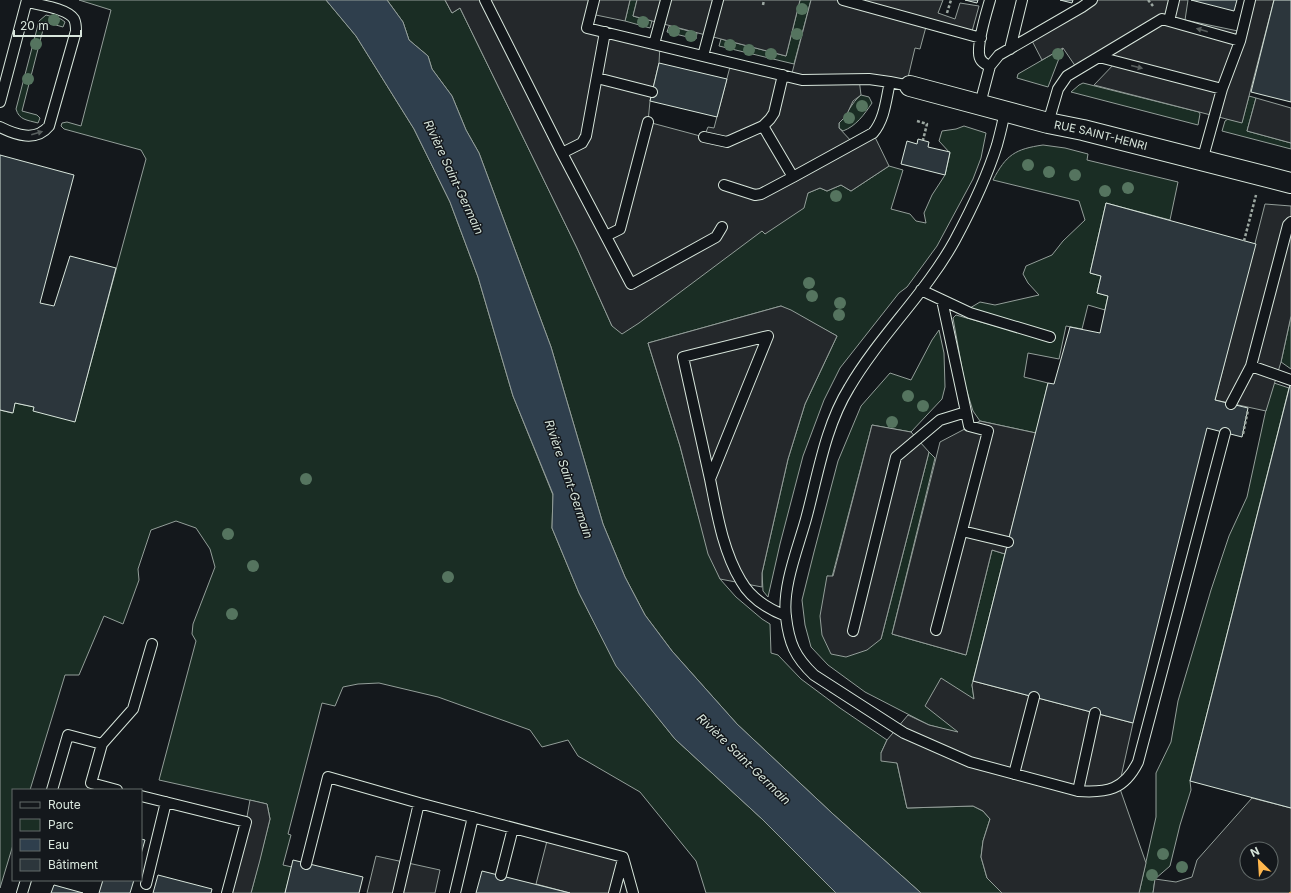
<svg xmlns="http://www.w3.org/2000/svg" width="1291" height="893" font-family="Inter,sans-serif">
<style>
.green{fill:#1a2d24;stroke:#939e99}
.parking{fill:#24282b;stroke:#939e99;fill-rule:evenodd}
.water{fill:#2f3f4d;stroke:#939e99}
.building{fill:#2c363c;stroke:#d8e6dc}
.lines{fill:none;stroke-linecap:round;stroke-linejoin:round}
.service-casing{stroke:#d8e6dc;stroke-width:12}
.minor-casing{stroke:#d8e6dc;stroke-width:22}
.path{stroke:#9da8a2;stroke-width:2.5;stroke-dasharray:3 2;stroke-linecap:butt}
.service{stroke:#14181c;stroke-width:10}
.minor{stroke:#14181c;stroke-width:20}
.power{stroke:#ffb74d;stroke-width:1;stroke-dasharray:14 3 2 3;stroke-linecap:butt}
.tree{fill:#55745f}
.oneway{fill:#59605f}
.labels{text-anchor:middle;dominant-baseline:central;stroke-width:3;stroke-linejoin:round;paint-order:stroke}
.street-label{font-size:11px;fill:#d8e6dc;stroke:#14181c}
.water-label{font-size:12px;font-style:italic;fill:#d8e6dc;stroke:#14181c}
</style>
<rect width="100%" height="100%" fill="#14181c"/>
<path class="green" d="M79 0H326L356 36 414 129 450 202 478 277 513 396 553 495 552 528 579 593 616 665 675 739 762 819 836 893H706L696 861 640 792 578 756 568 740 542 747 530 730 438 697 379 683 358 684 343 687 335 706 322 703 288 834 291 835 283 865 292 867 285 893H251L270 819 267 804 159 780 196 641 192 634 193 624 215 567 210 549 196 528 176 521 151 530 138 569 139 580 123 624 104 616 79 675H65L30 790H13V845L0 888V410L12 413 15 403 34 407 75 421 146 159 141 150 64 129 61 126 62 123 67 122 81 126 111 10Z
M387 0H445L452 13 460 8 577 248 612 326 763 230 765 234 808 193 820 188 827 191 841 185 851 191 889 166 903 170 891 209 910 214 916 221 926 223 924 213 932 195 945 175 950 153 939 141 942 131 956 129 964 126 986 133 981 158 973 179 937 246 907 287 899 293 840 368 824 400 803 456 780 544 768 597 763 591 762 573 788 459 805 404 837 336 781 306 648 343 680 446 698 515 720 579 736 597 762 619 770 624 771 653 778 655 801 679 840 708 887 740 881 753 897 763 907 808 973 806 983 811 990 819 983 841 981 857 987 878 1002 893H921L833 814 737 724 672 651 645 615 625 577 603 524 551 347 479 153 466 130 452 96 432 69 428 56 409 40 403 22Z
M630 0H637L633 16 652 21 650 28 625 21Z
M800 0H811L794 64 719 46 721 39 786 56Z
M46 15 61 19 65 22 63 27 45 22 22 111 37 115 40 118 38 123C27 120 19 120 16 109L39 21Z
M669 26 697 33 696 39 667 32Z
M1063 48 1048 87 1017 78 1018 74Z
M1083 83 1199 112 1200 114 1198 125 1071 92 1079 85Z
M861 95 869 97 872 103C864 115 856 126 843 131L839 128V123C848 114 851 103 861 95Z
M1249 96 1256 98 1247 131 1291 143V149L1222 131 1225 121 1228 119 1242 122Z
M1043 145 1065 148 1088 154 1087 160 1178 182 1170 220 1106 203 1090 273 1101 276 1097 293 1108 296 1105 310 1088 305 1082 329 1066 326 1059 359 1028 353 1024 377 1048 383 1036 433 980 421 973 411 965 385 953 318 956 315 1052 342 1055 335 1010 322 970 308 980 302 995 305 1039 295 1028 283 1023 274 1026 266 1052 255 1063 241 1085 220 1079 201 993 180C1006 155 1015 149 1043 145Z
M1291 316V369L1281 362Z
M939 330 944 353 945 387 942 399 911 432 872 425 832 577 827 576 881 639 929 452 935 458 892 634 966 655 992 550 1005 554 972 685 974 699 959 733 929 725 865 692 828 665 811 647 805 625 802 600 814 552 838 461 861 406 890 373 911 380 932 340Z
M1274 383 1289 388 1190 781 1191 790 1180 825 1170 866 1155 879 1153 893H1139L1156 817V773L1171 742 1178 701 1211 590 1229 536 1247 497 1267 405Z"/>
<path class="parking" d="M445 0H630L625 21 591 14 587 28 660 45 659 63 650 101 648 122 704 137 708 127 714 128 731 63 791 77 811 0H943L938 13 955 19 960 3 979 6 971 35 927 23 920 49 915 48 906 86 859 79 861 95 853 101 846 116 839 123V128L853 143 873 133 889 166 851 191 841 185 827 191 820 188 808 193 804 208 765 234 762 231 639 323 622 334 612 326 577 248 460 8 452 13Z
M637 0H800L786 56 633 16Z
M1083 0H1188L1185 20 1238 31 1246 0H1274L1242 123 1094 85 1116 62 1099 57 1078 70 1063 48 1042 60 1030 37 1086 4Z
M1256 98 1291 108V143L1247 131Z
M1265 204 1291 206V316L1281 362 1266 411 1215 400Z
M781 306 791 310 837 336 805 404 788 459 762 573V587L720 579 708 554 680 446 648 343Z
M980 421 1036 433 1005 554 992 550 966 655 892 634 940 442Z
M872 425 911 432 929 452 881 639 867 650 846 657 831 654 822 635 820 616 827 576H833Z
M941 678 974 699 972 685 973 681 1133 723 1119 786 1146 863 1139 893H1002L987 878 981 857 983 841 990 819 983 811 973 806 907 808 897 763 881 761V753L887 740 908 715 929 725 958 732 925 706Z
M1252 798 1291 808V893H1153L1155 879 1176 882 1192 877 1197 860ZM1247 849H1271V873H1247Z
M250 800 267 804 270 819 260 860 251 893H227L246 822Z
M548 837 623 857 614 893H570L536 884Z
M376 856 440 870 435 893H367Z"/>
<path class="water" d="M326 0H387L403 22 409 40 428 56 432 69 452 96 466 130 479 153 551 347 603 524 625 577 645 615 672 651 737 724 833 814 921 893H836L762 819 675 739 616 666 579 593 552 528 553 494 513 396 478 277 450 202 414 129 356 36Z"/>
<path class="building" d="M965 0H978L977 3Z
M1060 0H1073L1072 3Z
M1191 0H1237L1234 11Z
M1274 0H1291V102L1251 92Z
M659 63 727 79 717 117 650 101Z
M918 139 929 142 928 147 950 152 945 175 901 164 907 141 917 144Z
M0 155 74 175 40 303 54 306 70 256 116 268 75 422 33 411 34 407 15 403 13 413 0 410Z
M1106 203 1256 244 1215 400 1248 408 1242 437 1207 428 1133 723 973 681 1048 383 1054 384 1070 327 1100 333 1108 296 1097 293 1101 276 1090 273Z
M1291 381V808L1190 781Z
M141 839 145 840 141 854Z
M293 860 363 877 359 893H285Z
M482 871 570 893H476Z
M158 875 212 889 211 893H153Z
M103 880H134L130 893H99Z
M54 885 83 893H51Z"/>
<g class="lines">
<defs>
<path id="service" d="M485 0 562 153 582 143 586 136 605 32
M594 0 587 28 802 80 869 79 890 82 910 86
M843 0 981 38
M990 0C986 14 978 39 979 53 979 60 984 64 990 66
M1169 21 1174 0
M654 44 666 0
M1010 49 1022 0
M703 56 718 0
M1099 57 1222 89
M597 78 652 92
M0 102 27 0
M980 104 990 66 999 55 1082 7 1092 0
M1005 111C1003 122 1000 134 997 145 987 177 971 210 955 240 926 293 880 335 849 388 825 427 818 475 806 519 798 548 782 587 786 617 789 643 795 657 814 675L904 733 970 762 1078 791C1107 793 1124 790 1138 762L1225 433
M1048 123 1058 89 1067 76 1162 19 1240 41
M0 127C16 135 36 142 49 126L76 31C76 27 76 23 74 19 67 8 39 5 27 2
M704 137 727 142 763 126 770 119 774 113 783 75
M562 153 631 284 716 237 722 227
M1202 161 1222 89 1240 41 1250 0
M793 177 873 133C885 119 886 99 890 82
M724 185 755 195 761 194 793 177 763 126
M606 236 620 229 648 122
M921 290 970 313 1050 337
M1251 366 1291 380
M1231 404 1251 366 1288 225 1291 222
M710 479 768 336 683 357C692 398 701 438 710 479 717 514 723 551 741 581 751 599 768 609 786 616
M962 531 1008 542
M936 630 988 431 969 426 942 300
M853 631 896 457 940 420 966 412
M102 744 133 709 152 644
M1014 774 1034 697
M52 790 68 735 102 744 91 783 117 790
M1078 791 1095 713
M141 796 246 822 227 893
M306 864 328 777 419 803
M501 875 513 828
M146 884 166 802
M22 893 26 880
M398 893 419 803 623 857 633 893
M455 893 473 817
M614 893 623 859"/>
<g id="minor">
<path id="s1" d="M910 86 1048 123 1083 130 1291 183"/>
</g>
</defs>
<use href="#service" class="service-casing"/>
<use href="#minor" class="minor-casing"/>
<path class="path" d="M1148 0 1153 6
M763 5 764 0
M947 13 951 0
M917 121 927 124 923 140
M1244 241 1256 195
M1243 434 1248 410"/>
<use href="#service" class="service"/>
<use href="#minor" class="minor"/>
<path class="power" d="M1289 893 1291 892"/>
</g>
<g class="tree">
<circle cx="802" cy="9" r="6"/>
<circle cx="54" cy="20" r="6"/>
<circle cx="643" cy="22" r="6"/>
<circle cx="674" cy="31" r="6"/>
<circle cx="797" cy="34" r="6"/>
<circle cx="691" cy="36" r="6"/>
<circle cx="36" cy="44" r="6"/>
<circle cx="730" cy="45" r="6"/>
<circle cx="749" cy="50" r="6"/>
<circle cx="771" cy="54" r="6"/>
<circle cx="1058" cy="54" r="6"/>
<circle cx="28" cy="79" r="6"/>
<circle cx="862" cy="106" r="6"/>
<circle cx="849" cy="118" r="6"/>
<circle cx="1028" cy="165" r="6"/>
<circle cx="1049" cy="172" r="6"/>
<circle cx="1075" cy="175" r="6"/>
<circle cx="1128" cy="188" r="6"/>
<circle cx="1105" cy="191" r="6"/>
<circle cx="836" cy="196" r="6"/>
<circle cx="809" cy="283" r="6"/>
<circle cx="812" cy="296" r="6"/>
<circle cx="840" cy="303" r="6"/>
<circle cx="839" cy="315" r="6"/>
<circle cx="908" cy="396" r="6"/>
<circle cx="923" cy="406" r="6"/>
<circle cx="892" cy="422" r="6"/>
<circle cx="306" cy="479" r="6"/>
<circle cx="228" cy="534" r="6"/>
<circle cx="253" cy="566" r="6"/>
<circle cx="448" cy="577" r="6"/>
<circle cx="232" cy="614" r="6"/>
<circle cx="1163" cy="854" r="6"/>
<circle cx="1182" cy="867" r="6"/>
<circle cx="1152" cy="875" r="6"/>
</g>
<defs><path id="oneway-solid" d="M-6-.8H1V-3.2L6.5 0L1 3.2V.8H-6Z"/></defs>
<g class="oneway">
<use href="#oneway-solid" transform="translate(1202 30) rotate(-164)"/>
<use href="#oneway-solid" transform="translate(1137 67) rotate(14)"/>
<use href="#oneway-solid" transform="translate(37 133) rotate(-16)"/>
</g>
<g class="labels">
<g class="street-label">
<text stroke="none"><textPath href="#s1" startOffset="197">RUE SAINT-HENRI</textPath></text>
</g>
<g class="water-label">
<text transform="translate(454 177) rotate(65)">Rivière Saint-Germain</text>
<text transform="translate(569 479) rotate(71)">Rivière Saint-Germain</text>
<text transform="translate(744 759) rotate(44)">Rivière Saint-Germain</text>
</g>
</g>
<rect x="12" y="789" width="130" height="92" fill="#14181c" stroke="#626a69"/>
<rect x="20" y="802" width="20" height="6" fill="#14181c" stroke="#626a69"/>
<text x="48" y="809" font-size="12" fill="#d8e6dc">Route</text>
<rect x="20" y="819" width="20" height="12" fill="#1a2d24" stroke="#626a69"/>
<text x="48" y="829" font-size="12" fill="#d8e6dc">Parc</text>
<rect x="20" y="839" width="20" height="12" fill="#2f3f4d" stroke="#626a69"/>
<text x="48" y="849" font-size="12" fill="#d8e6dc">Eau</text>
<rect x="20" y="859" width="20" height="12" fill="#2c363c" stroke="#626a69"/>
<text x="48" y="869" font-size="12" fill="#d8e6dc">Bâtiment</text>
<g transform="translate(1259 861) rotate(335)"><circle r="19" fill="#14181c" stroke="#626a69"/>
<path d="M0-3L7 15L0 10L-7 15Z" fill="#ffb74d"/>
<text y="-6" font-size="11" font-weight="bold" text-anchor="middle" fill="#d8e6dc">N</text>
</g>
<path d="M14 30v6h67v-6" fill="none" stroke="#d8e6dc" stroke-width="2"/>
<text x="20" y="30" font-size="12" fill="#d8e6dc" stroke="#14181c" stroke-width="3" paint-order="stroke">20 m</text>
</svg>
